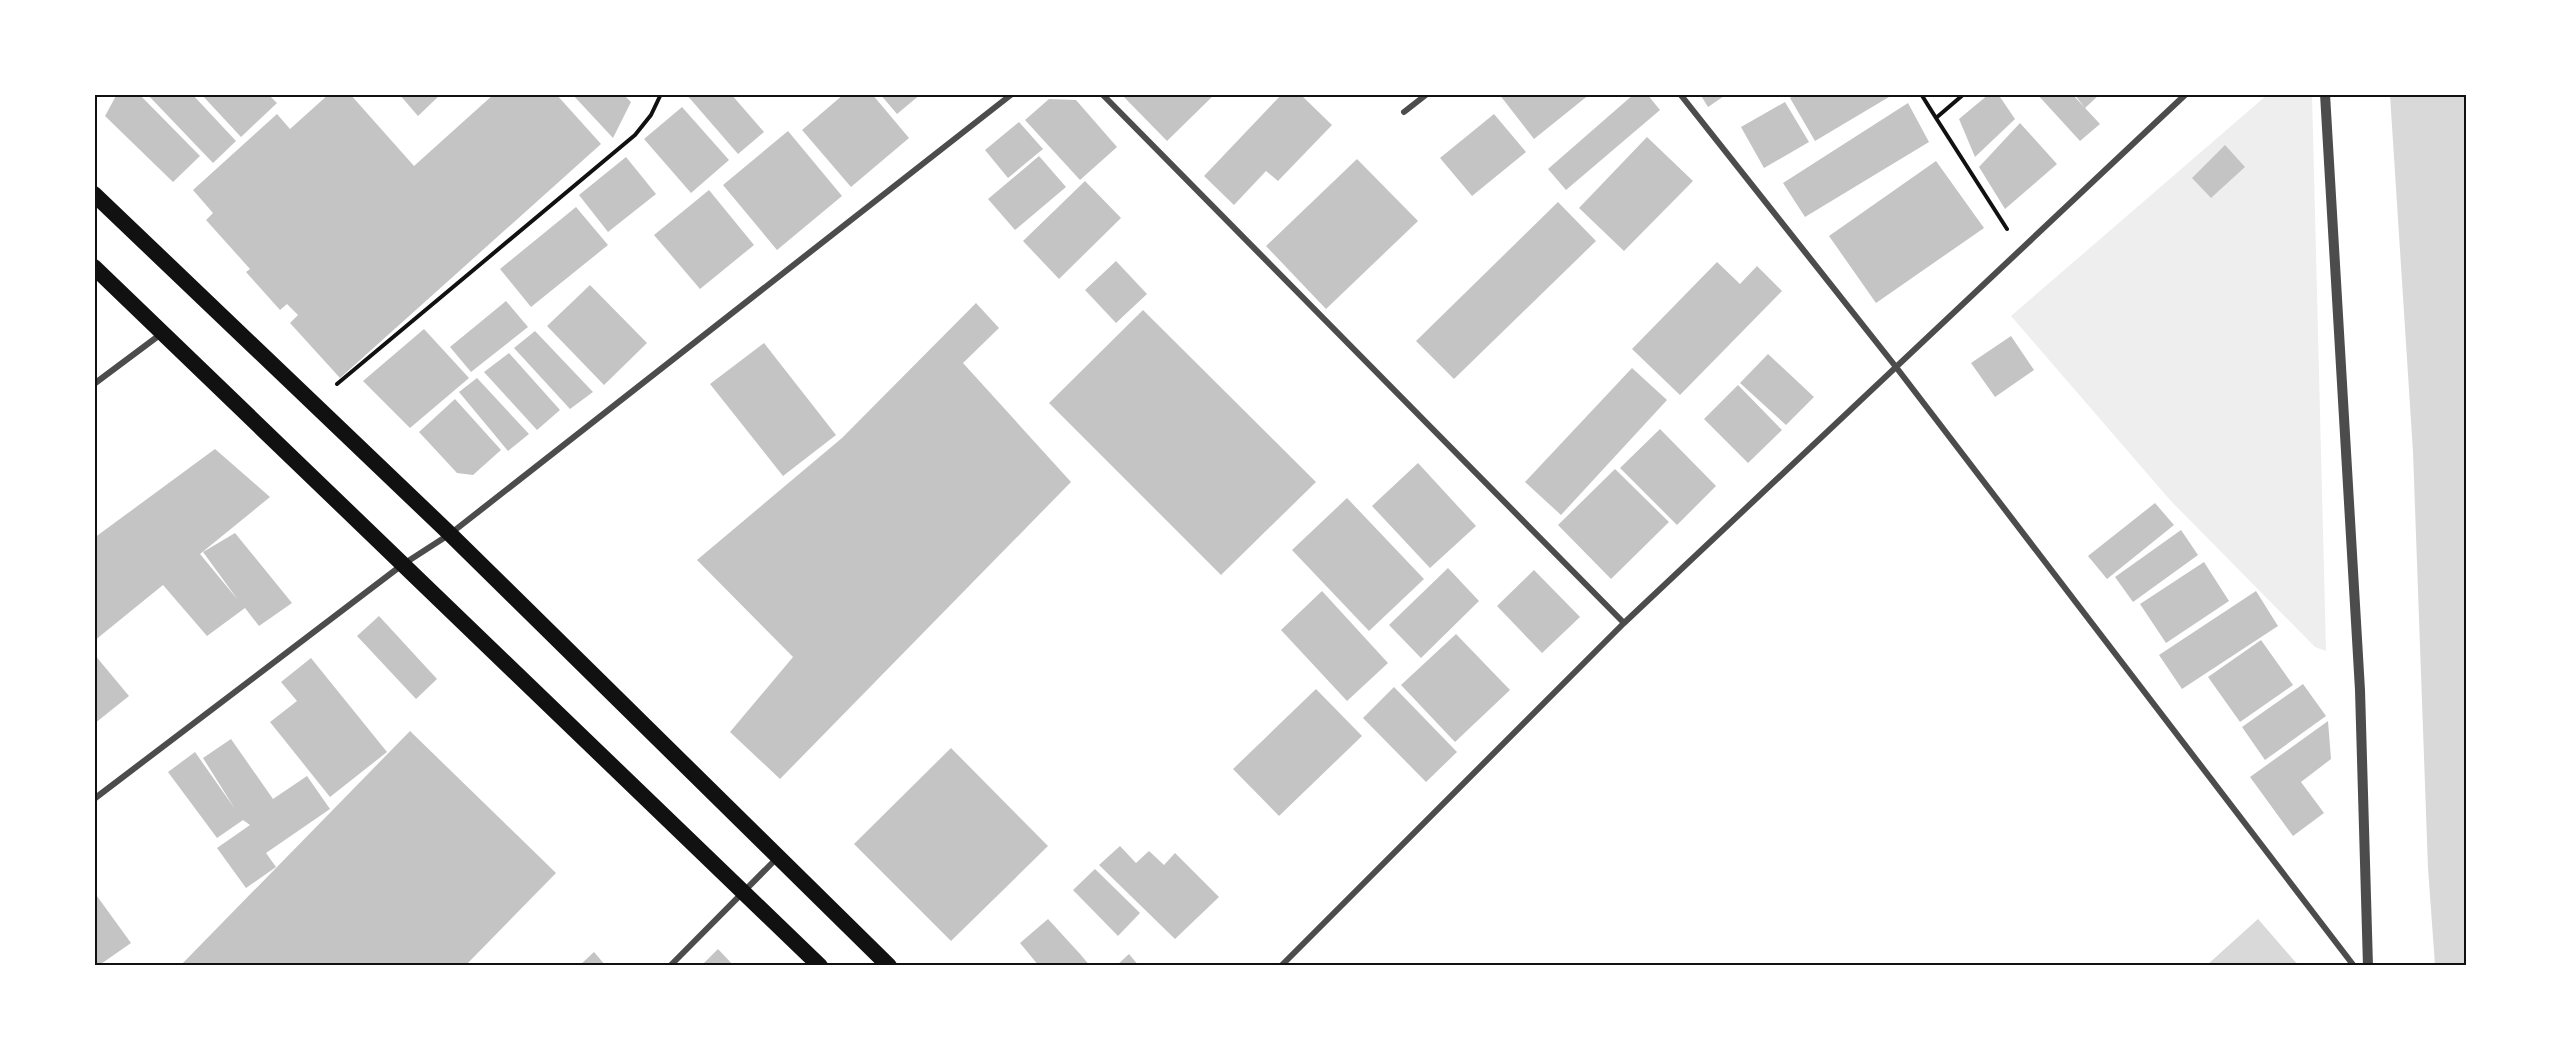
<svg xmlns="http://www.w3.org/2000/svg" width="2561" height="1060" font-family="'Space Grotesk',sans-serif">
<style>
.green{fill:#eee}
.water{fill:#d9d9d9}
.building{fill:#c4c4c4}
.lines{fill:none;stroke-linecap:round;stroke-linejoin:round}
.path{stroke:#111;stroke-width:4}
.minor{stroke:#4c4c4c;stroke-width:6}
.tertiary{stroke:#4c4c4c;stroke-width:10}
.trunk{stroke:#111;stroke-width:16}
.neatline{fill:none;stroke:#111;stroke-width:2}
</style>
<rect width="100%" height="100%" fill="#fff"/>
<path class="green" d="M2267 95H2312L2326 651 2315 647 2170 500 2011 316Z"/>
<path class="water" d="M2390 95H2466V965H2435L2428 868 2413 452Z
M2258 919 2298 965H2207Z"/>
<path class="building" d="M117 94H139L200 156 173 182 105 116Z
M147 94H192L236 141 213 163Z
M201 94H268L277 103 241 137Z
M329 94H350L414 166 494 94H556L601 144 340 378 290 323 298 315 287 304 280 310 246 272 250 269 206 220 213 213 193 190 277 114 290 129Z
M399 94H441L418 116Z
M572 94H623L631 102 613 138Z
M686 94H731L764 132 738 154Z
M844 94H872L909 138 851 187 802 130Z
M880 94H921L897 114Z
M1127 94H1215L1167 141 1124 97Z
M1282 94H1300L1332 125 1278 181 1266 171 1234 205 1204 176Z
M1499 94H1590L1534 139Z
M1634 94H1647L1660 110 1566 190 1548 169Z
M1700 94H1727L1708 107Z
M1796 94H1894L1815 141 1790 98Z
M1989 94H1998L2015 119 1975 157 1959 119Z
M2037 94H2072L2100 124 2080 141Z
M2074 94H2100L2085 108Z
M1049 99 1076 100 1117 147 1080 180 1025 120Z
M1785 102 1809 142 1764 168 1741 127Z
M1908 103 1929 142 1805 217 1783 183Z
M682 107 729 160 691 193 644 139Z
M1494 114 1526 152 1472 196 1440 158Z
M1019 122 1043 149 1008 178 985 150Z
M2020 123 2057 164 2005 209 1979 167Z
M788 131 842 196 777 250 723 185Z
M1647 137 1693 181 1624 251 1579 208Z
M2225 145 2245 167 2211 198 2192 178Z
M1039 156 1066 187 1015 230 988 199Z
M626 157 656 194 608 232 579 195Z
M1357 159 1418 221 1326 309 1266 246Z
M1936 161 1984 228 1876 303 1829 236Z
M1085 181 1121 218 1059 279 1023 241Z
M709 190 754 245 700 289 654 235Z
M1558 202 1596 241 1454 379 1416 341Z
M576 207 608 245 531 307 500 269Z
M1116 261 1147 294 1116 323 1085 290Z
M1717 262 1740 284 1757 266 1782 291 1680 395 1632 349Z
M590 285 647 343 604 385 547 326Z
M506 301 528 327 471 372 450 347Z
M976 303 999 328 963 363 1071 482 780 779 730 732 793 657 697 560 842 438Z
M1143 310 1316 482 1221 575 1049 403Z
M424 329 469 378 410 428 363 381Z
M535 331 593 392 570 409 514 348Z
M2011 336 2034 370 1995 397 1971 363Z
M764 343 836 435 783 476 710 384Z
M509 353 560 410 537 430 484 372Z
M1768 354 1814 397 1786 425 1740 383Z
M1632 368 1667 400 1561 515 1525 482Z
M477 378 529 434 508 451 459 392Z
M1738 385 1782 430 1748 463 1704 419Z
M455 399 501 450 473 475 457 473 419 432Z
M1660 429 1716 486 1677 525 1620 468Z
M215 449 270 497 200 554 238 600 203 552 235 533 292 603 259 626 245 608 207 636 163 585 94 641V538Z
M1418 463 1476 526 1430 568 1372 506Z
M1615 469 1669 522 1611 579 1558 525Z
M1347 498 1424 579 1369 631 1292 550Z
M2155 503 2174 525 2107 579 2088 556Z
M2181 530 2198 555 2133 602 2115 577Z
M2204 562 2229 601 2166 643 2140 604Z
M1448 568 1479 601 1421 658 1389 625Z
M1534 570 1580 617 1542 653 1497 606Z
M1322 591 1388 663 1347 701 1281 630Z
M2256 591 2278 626 2182 689 2159 655Z
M379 616 437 679 416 699 357 636Z
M1456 634 1510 690 1455 742 1401 685Z
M2261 640 2293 685 2240 722 2208 677Z
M94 654 129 696 94 724Z
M311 658 387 752 330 797 270 722 297 701 281 682Z
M2303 684 2326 716 2265 760 2242 727Z
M1394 687 1457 752 1426 782 1363 718Z
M1316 689 1362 736 1279 816 1233 769Z
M2328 721 2331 759 2301 782 2324 813 2293 836 2250 777Z
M410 731 556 873 465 966H180Z
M231 739 273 799 307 776 330 809 266 853 276 867 246 888 217 848 250 825 243 820 217 838 168 772 195 752 235 809 203 758Z
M951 748 1048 846 951 941 854 844Z
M1120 846 1136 863 1149 851 1164 865 1175 853 1219 897 1175 939 1099 865Z
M1095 869 1140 913 1118 936 1073 890Z
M94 892 131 943 98 966H94Z
M1048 919 1081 955 1090 966H1039L1020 943Z
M718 949 734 966H701Z
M594 952 606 966H579Z
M1129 954 1139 966H1116Z"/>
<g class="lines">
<path class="path" d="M1921 94 1936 118 1964 94
M1936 118 2007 229
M337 384 635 135 651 115 661 94"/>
<path class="minor" d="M1102 94 1624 623
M1680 94 1896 367 2354 966
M1404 112 1427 94
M94 384 161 334
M94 799 402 565 450 534 1012 94
M670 966 777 858
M1281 966 1624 623 2186 94"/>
<path class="tertiary" d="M2325 94 2360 690 2368 966"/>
<path class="trunk" d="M94 194 450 534 889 966
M94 267 820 966"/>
</g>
<rect width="2561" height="1060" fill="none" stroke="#ffffff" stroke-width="192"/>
<rect x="96" y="96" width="2369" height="868" class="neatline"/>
</svg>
